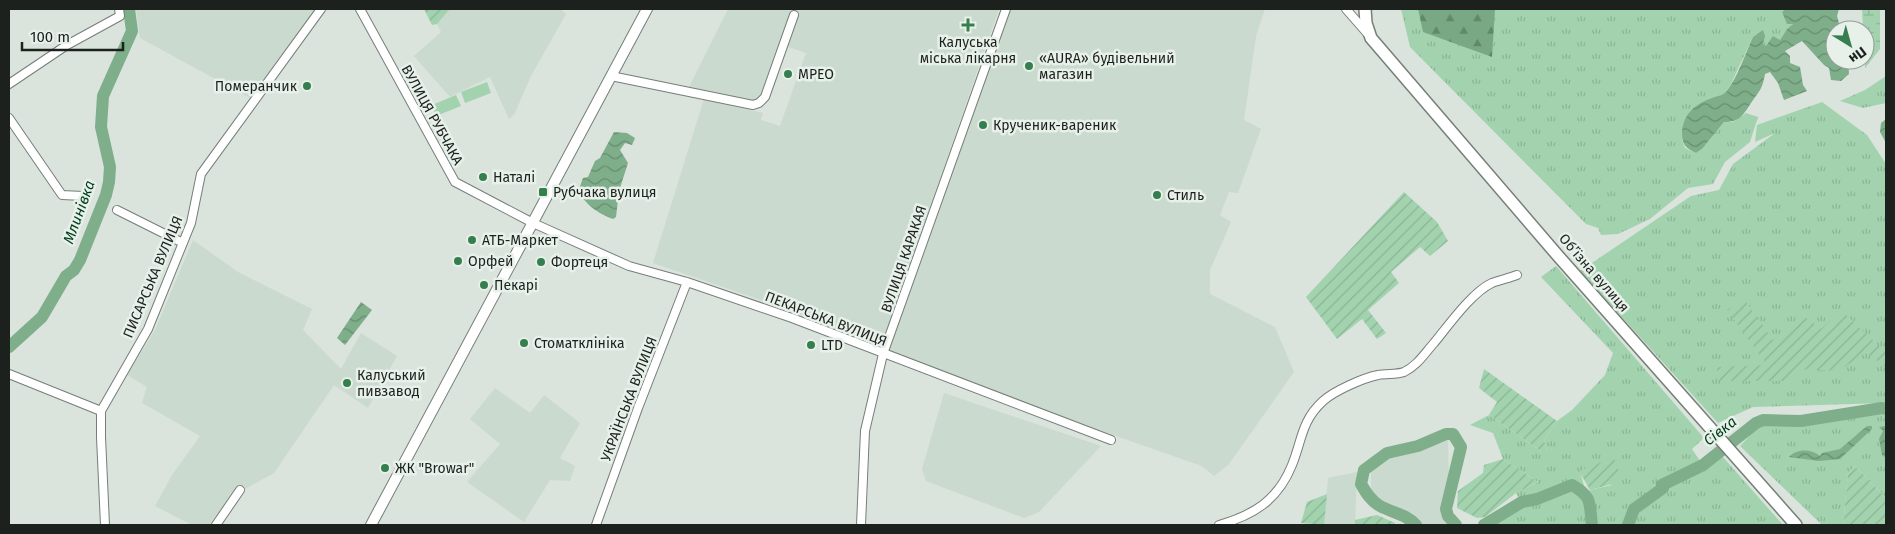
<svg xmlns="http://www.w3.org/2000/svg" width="1895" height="534" font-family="'Fira Sans',sans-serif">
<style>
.built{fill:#cadace}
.grass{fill:url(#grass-tufts)}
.forest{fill:url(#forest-firs)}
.wetland{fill:url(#wetland-marsh)}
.garden{fill:url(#garden-furrows)}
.pitch{fill:#a2d3ae}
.water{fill:url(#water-waves)}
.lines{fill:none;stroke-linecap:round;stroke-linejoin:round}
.river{stroke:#7eae8a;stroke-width:12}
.minor-casing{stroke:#767e78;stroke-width:10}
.secondary-casing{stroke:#767e78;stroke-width:12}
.primary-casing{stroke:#767e78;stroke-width:14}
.minor{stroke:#fff;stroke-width:8}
.secondary{stroke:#fff;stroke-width:10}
.primary{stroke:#fff;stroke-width:11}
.poi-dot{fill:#347f4d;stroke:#e7f0e9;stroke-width:2}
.labels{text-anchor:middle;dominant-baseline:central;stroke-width:5;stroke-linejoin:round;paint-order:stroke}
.poi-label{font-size:14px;fill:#1d211e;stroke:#e7f0e9;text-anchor:start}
.street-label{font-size:14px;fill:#1d211e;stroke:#e7f0e9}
.water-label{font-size:15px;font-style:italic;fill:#003d1b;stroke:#e7f0e9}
</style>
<defs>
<pattern id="grass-tufts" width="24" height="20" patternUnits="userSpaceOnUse" patternTransform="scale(1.25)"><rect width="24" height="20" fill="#a2d3ae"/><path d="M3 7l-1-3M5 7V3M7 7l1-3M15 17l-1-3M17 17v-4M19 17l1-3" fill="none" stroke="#8bb595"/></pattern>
<pattern id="forest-firs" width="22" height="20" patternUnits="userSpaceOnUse" patternTransform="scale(1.25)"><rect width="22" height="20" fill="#78a884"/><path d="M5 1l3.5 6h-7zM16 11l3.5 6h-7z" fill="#62886b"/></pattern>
<pattern id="wetland-marsh" width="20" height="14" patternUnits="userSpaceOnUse" patternTransform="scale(1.25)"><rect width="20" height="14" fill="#a2d3ae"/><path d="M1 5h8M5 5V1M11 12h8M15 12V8" fill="none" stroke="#8bb595"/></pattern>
<pattern id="garden-furrows" width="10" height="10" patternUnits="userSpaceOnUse" patternTransform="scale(1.25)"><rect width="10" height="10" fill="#a2d3ae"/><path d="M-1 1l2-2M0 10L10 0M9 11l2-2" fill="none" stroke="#8bb595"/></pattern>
<pattern id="water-waves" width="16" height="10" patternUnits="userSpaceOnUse" patternTransform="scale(1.25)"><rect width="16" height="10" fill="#7eae8a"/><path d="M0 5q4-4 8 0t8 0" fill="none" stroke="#678d70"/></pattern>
</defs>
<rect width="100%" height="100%" fill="#dae3dc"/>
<path class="built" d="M136 9H315L252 99 140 38Z
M450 9H561L566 14 531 76 514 115 509 119 490 77 450 97 414 56 441 32 437 24Z
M728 9H999L885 336 879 341 867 342 787 309 653 263 704 99 763 113 761 120 780 126 806 53 780 44 761 96 756 101 751 102 689 87Z
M1011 9H1265L1256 36 1244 120 1261 129 1238 193 1229 192 1220 215 1231 222 1210 270V294L1275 327 1294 372 1229 464 1214 476 1202 466 1027 405 888 352Z
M193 240 238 272 312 309 303 330 341 369 361 333 397 356 368 408 334 385 274 473 245 489 239 487 211 525H192L155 506 172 475 200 436 142 403 147 387 127 375 155 330Z
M495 388 530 413 544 395 580 423 560 458 575 466 570 481 550 480 524 522 467 482 500 444 470 419Z
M944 393 1101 446 1039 512 1024 518 926 481 922 469Z
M1448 438 1449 487 1443 511 1445 517 1453 525H1417L1405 512 1371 496V469L1388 457 1418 450Z
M1357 472 1355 525H1324L1328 478Z"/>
<path class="grass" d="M1401 9H1785L1782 12 1793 24 1787 29 1780 40 1766 47 1763 44 1762 31 1753 37 1730 86 1724 95 1715 97 1682 140 1685 148 1696 153 1702 149 1724 122H1733L1746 113 1758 117 1750 142 1725 162 1713 184 1688 188 1650 219 1618 234 1601 235 1598 228 1586 224 1410 47Z
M1886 76V103L1863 108 1840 101 1865 90Z
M1822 102 1867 135 1886 164V403L1753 407 1718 423 1580 271 1691 196 1719 190 1733 164 1775 133 1755 142 1757 125Z
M1556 266 1704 438 1692 449 1700 461 1673 476 1675 482 1704 468 1722 456 1783 525H1597L1590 490 1612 485 1580 471 1584 486 1574 482 1536 497 1519 499 1516 493 1538 482 1503 459 1493 433 1470 425 1489 415 1541 451H1547L1544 440 1557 421 1572 410 1605 375 1613 353 1541 277Z
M1880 412 1886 414V498L1855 466 1848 473 1843 525H1822L1740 446 1758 427 1764 425 1801 426Z
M1572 488 1583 496 1588 525H1488L1523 505 1537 502Z"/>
<path class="forest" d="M1418 9H1495L1492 57 1423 32Z"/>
<path class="wetland" d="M1862 9H1880V49L1865 68V30H1863Z"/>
<path class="garden" d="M424 9H450L437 24 432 25Z
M1404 192 1437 222 1448 241 1430 256 1420 247 1391 272 1399 283 1368 310 1386 333 1377 339 1362 319 1337 339 1306 297Z
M1744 299 1773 340 1804 316 1821 329 1842 311 1886 353V368L1866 352 1839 371 1796 369 1793 381H1718L1717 367 1767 365 1727 310Z
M1484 369 1557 421 1544 440 1547 451H1541L1489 415 1497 402 1479 388Z
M1503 459 1538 482 1516 493 1485 517 1477 518 1457 508 1458 491 1483 473 1484 465Z
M1607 460H1615L1621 478 1612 484 1590 490 1579 471Z
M1855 466 1886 498V525H1843L1848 473Z
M1327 494 1324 525 1301 523 1307 502Z
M1377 515 1395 523 1394 525H1355V520Z"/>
<path class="pitch" d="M487 82 491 93 465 103 461 92Z
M456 95 461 106 436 116 432 105Z"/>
<path class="water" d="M1785 9H1839L1837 16 1841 30H1835V60H1848L1849 74 1841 81 1831 80 1829 68 1824 65 1802 41 1785 51 1790 56V63L1800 67 1803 85 1807 91 1784 100 1778 83 1770 72 1765 74C1762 90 1760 90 1751 103 1743 115 1740 122 1724 122L1702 149 1696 153C1686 148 1682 145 1682 133 1683 114 1695 104 1712 98 1717 96 1722 96 1726 92 1738 77 1745 54 1753 37L1763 30 1765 36 1763 44 1766 46 1773 36 1780 40 1787 29 1793 24H1787L1782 12Z
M1886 119V143L1880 132 1881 123Z
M614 132 627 133 635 138 632 145 625 143 620 150 628 163 619 191 616 217 613 219C596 212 589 207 578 192L583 178 588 177 595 161 600 158Z
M361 302 372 310 345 345 337 338Z
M1867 426H1872V429L1840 459 1819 461 1789 457C1796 449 1810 448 1820 456L1822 453 1840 449Z
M1885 426 1886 427V458L1882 455 1879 439 1883 431 1879 427Z"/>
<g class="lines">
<path class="river" d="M9 347 42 317 66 276 74 270 80 260 106 195 109 182 110 167 101 127 103 96 132 31 129 9
M1416 525C1406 514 1393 513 1380 506 1371 501 1366 493 1361 484L1364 470 1387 453 1418 446 1446 434H1453L1461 447 1446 509 1448 516 1456 525
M1484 525 1522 502 1537 499 1572 485C1593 497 1589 503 1592 525
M1628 525 1634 509 1663 488 1662 485 1703 465 1756 423 1763 420 1801 421 1882 408 1886 409"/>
<defs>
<path id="minor" d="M360 9 455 182 533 223 629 266 687 282 792 318 1111 440
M1346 9 1367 33
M611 76 753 105 759 103 765 97 794 15
M9 84 67 45 120 16 119 9
M9 118 62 195 83 196
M117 210 183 243
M9 374 101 411
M105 525 101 437V411L148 329 191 223 201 174 321 9
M216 525 240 490
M596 525 638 408 687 282
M861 525 865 431 883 354 1006 9
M1219 525C1254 515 1278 500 1292 465 1302 441 1301 421 1323 401 1334 391 1363 378 1378 375 1386 373 1396 375 1404 372 1417 366 1425 353 1434 343 1448 326 1472 292 1492 283 1500 280 1509 278 1517 275"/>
<path id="secondary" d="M371 525 647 9"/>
<path id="primary" d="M1365 9 1366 23 1371 38 1559 257 1796 525"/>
</defs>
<use href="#minor" class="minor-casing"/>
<use href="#secondary" class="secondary-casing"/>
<use href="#primary" class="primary-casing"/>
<use href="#minor" class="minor"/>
<use href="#secondary" class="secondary"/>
<use href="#primary" class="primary"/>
</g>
<g class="poi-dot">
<path d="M965.5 17.5h5v5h5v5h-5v5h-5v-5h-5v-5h5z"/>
<circle cx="1029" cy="66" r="5"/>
<circle cx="788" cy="74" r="5"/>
<circle cx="307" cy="86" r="5"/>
<circle cx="983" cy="125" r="5"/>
<circle cx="483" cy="177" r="5"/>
<rect x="538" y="187" width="10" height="10" rx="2.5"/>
<circle cx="1157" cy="195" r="5"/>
<circle cx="472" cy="240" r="5"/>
<circle cx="458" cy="261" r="5"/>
<circle cx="541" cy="262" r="5"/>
<circle cx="484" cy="285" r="5"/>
<circle cx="524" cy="343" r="5"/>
<circle cx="811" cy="345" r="5"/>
<circle cx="347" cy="383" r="5"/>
<circle cx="385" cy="468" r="5"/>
</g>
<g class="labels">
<g class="poi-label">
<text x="968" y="42" text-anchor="middle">Калуська<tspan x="968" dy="16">міська лікарня</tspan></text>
<text x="1039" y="58">«AURA» будівельний<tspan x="1039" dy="16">магазин</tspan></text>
<text x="798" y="74">МРЕО</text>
<text x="297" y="86" text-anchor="end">Померанчик</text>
<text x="993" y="125">Крученик-вареник</text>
<text x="493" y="177">Наталі</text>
<text x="553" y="192">Рубчака вулиця</text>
<text x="1167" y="195">Стиль</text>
<text x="482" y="240">АТБ-Маркет</text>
<text x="468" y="261">Орфей</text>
<text x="551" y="262">Фортеця</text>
<text x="494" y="285">Пекарі</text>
<text x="534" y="343">Стоматклініка</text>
<text x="821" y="345">LTD</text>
<text x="357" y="375">Калуський<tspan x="357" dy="16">пивзавод</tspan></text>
<text x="395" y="468">ЖК "Browar"</text>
</g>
<g class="street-label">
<text transform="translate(432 115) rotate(61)">ВУЛИЦЯ РУБЧАКА</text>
<text transform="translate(904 259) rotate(-71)">ВУЛИЦЯ КАРАКАЯ</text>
<text transform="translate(1594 273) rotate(49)">Обʼїзна вулиця</text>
<text transform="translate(153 277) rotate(-67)">ПИСАРСЬКА ВУЛИЦЯ</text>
<text transform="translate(826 319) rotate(21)">ПЕКАРСЬКА ВУЛИЦЯ</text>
<text transform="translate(629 399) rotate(-69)">УКРАЇНСЬКА ВУЛИЦЯ</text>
</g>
<g class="water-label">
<text transform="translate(79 212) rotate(-70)">Млинівка</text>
<text transform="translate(1720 431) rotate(-38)">Сівка</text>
</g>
</g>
<rect width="1895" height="534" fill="none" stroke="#1d211e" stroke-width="20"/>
<g transform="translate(1850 45) rotate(143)"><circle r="24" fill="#e7f0e9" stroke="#969d98"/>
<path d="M0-4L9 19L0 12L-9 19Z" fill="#347f4d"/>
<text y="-8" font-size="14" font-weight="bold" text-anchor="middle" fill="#1d211e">Пн</text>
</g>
<path d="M22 42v8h101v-8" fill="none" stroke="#1d211e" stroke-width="2.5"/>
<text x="30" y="42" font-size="15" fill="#1d211e" stroke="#e7f0e9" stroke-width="4" paint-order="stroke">100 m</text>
</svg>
